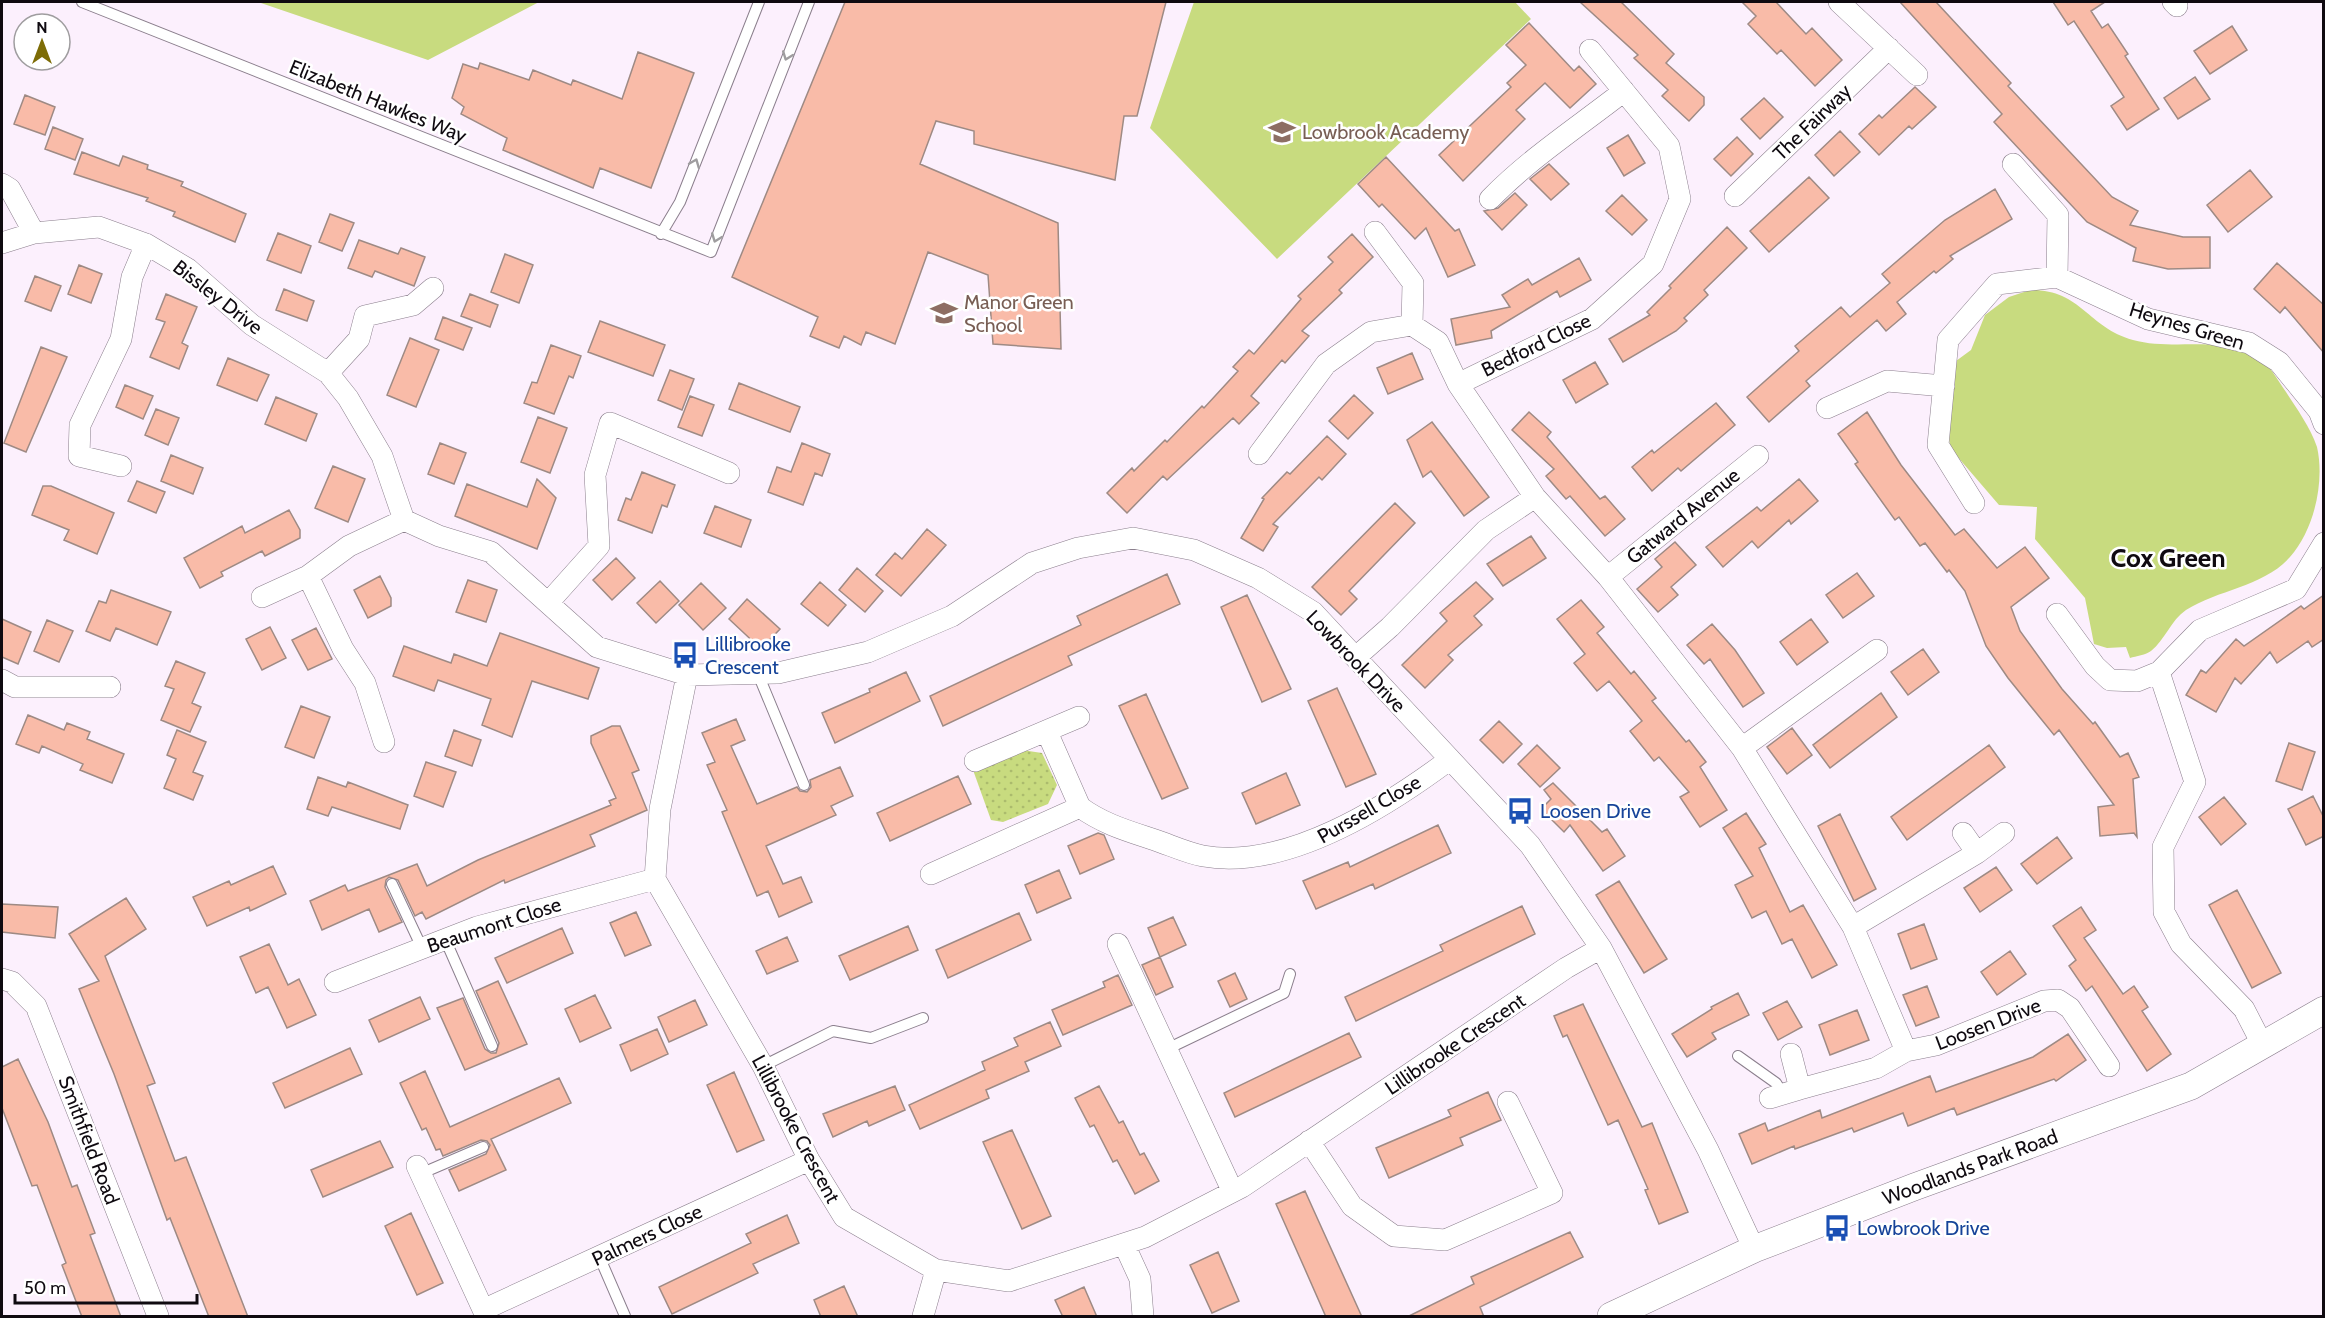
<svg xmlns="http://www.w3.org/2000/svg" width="2325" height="1318" font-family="Cabin,sans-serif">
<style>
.grass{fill:url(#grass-dots)}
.park{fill:#c8db7f}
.building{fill:#f9bba8;stroke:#9e8a84;stroke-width:1.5}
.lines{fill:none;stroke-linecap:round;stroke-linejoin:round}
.service-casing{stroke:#8b7f8d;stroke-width:12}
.minor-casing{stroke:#8b7f8d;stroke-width:22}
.tertiary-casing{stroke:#8b7f8d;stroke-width:28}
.service{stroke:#fff;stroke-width:10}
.minor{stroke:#fff;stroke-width:21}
.tertiary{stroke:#fff;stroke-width:27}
.oneway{stroke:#9f9d9f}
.labels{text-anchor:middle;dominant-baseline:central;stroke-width:5;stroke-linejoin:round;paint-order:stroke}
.street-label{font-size:20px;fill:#0f0a10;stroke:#fff}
.education-label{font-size:20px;fill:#785e54;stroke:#fff;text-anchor:start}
.transit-label{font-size:20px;fill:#164399;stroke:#fff;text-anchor:start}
.district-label{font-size:26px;font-weight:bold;fill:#0f0a10;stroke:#fff}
</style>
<defs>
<pattern id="grass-dots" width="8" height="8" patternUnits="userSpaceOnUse" patternTransform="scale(1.5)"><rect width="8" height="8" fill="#c8db7f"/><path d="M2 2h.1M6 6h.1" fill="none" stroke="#abbb6d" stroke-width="1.8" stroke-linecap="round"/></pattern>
</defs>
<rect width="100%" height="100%" fill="#fcf0fd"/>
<path class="grass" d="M1022 750 1042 753 1057 785 1048 804 1003 822 991 820 973 770Z"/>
<path class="park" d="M258 2H539L428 60Z
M1194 2H1515L1531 19 1277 259 1150 128Z
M2030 290C2081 289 2087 327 2133 340 2172 351 2221 335 2258 357 2269 363 2278 381 2286 392 2297 409 2310 427 2317 447 2325 482 2314 530 2290 557 2263 587 2219 589 2186 610 2171 620 2165 640 2151 651 2146 655 2136 656 2130 658L2126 647 2107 648 2094 644 2085 598 2035 539 2037 507 1999 505 1950 448 1948 420 1956 361 1971 350 1985 315 2009 297Z"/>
<path class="building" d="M845 2H1166L1137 116H1124L1115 180 974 144V131L936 121 920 164 1058 223 1061 349 993 344 988 275 928 252 895 344 866 332 861 345 844 336 839 348 810 336 818 317 732 277Z
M1580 2H1621L1674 54 1666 63 1704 97V105L1689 121 1662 96 1668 90 1634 58 1638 55Z
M1742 2H1776L1806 34 1812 28 1842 60 1815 86 1781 50 1777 54 1748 24 1756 16Z
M1900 2H1936L2011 83 2008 86 2112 197 2138 211 2130 225 2183 237H2210V268L2168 269 2133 261 2136 248 2087 222 1994 122 2002 114Z
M2053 2H2105L2091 11 2102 28 2108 24 2128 54 2125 56 2159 109 2127 130 2111 106 2124 97 2074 21 2068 25Z
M1529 23 1574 71 1579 66 1596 84 1570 108 1545 83 1516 110 1525 119 1463 181 1439 155 1511 87 1507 83 1526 65 1506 45Z
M2232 26 2247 50 2210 74 2194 51Z
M638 52 694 73 651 188 600 168 593 188 503 150 507 138 461 114 464 107 452 98 463 64 478 69 480 63 529 80 533 70 571 85 573 80 622 99Z
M2195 77 2210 99 2178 119 2164 98Z
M1915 87 1936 107 1912 129 1909 126 1879 155 1859 134 1879 115 1882 118Z
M25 95 55 107 45 135 14 124Z
M1764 98 1783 117 1760 139 1741 119Z
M53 127 83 139 75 160 45 149Z
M1840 131 1860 152 1834 176 1815 155Z
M1628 135 1645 163 1624 176 1607 148Z
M1737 137 1753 154 1731 176 1714 159Z
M82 152 119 166 123 156 148 165 147 169 183 182 181 186 246 214 235 242 173 216 175 212 146 201 148 198 74 174Z
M1386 157 1455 231 1459 229 1475 265 1448 277 1426 228 1415 239 1382 204 1379 207 1358 184Z
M1549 164 1569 184 1551 200 1530 179Z
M2250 170 2272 197 2228 232 2207 205Z
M1809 177 1829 198 1769 252 1750 231Z
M1995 189 2012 219 1950 256 1953 259 1936 273 1934 271 1897 302 1906 314 1886 331 1877 320 1806 381 1810 386 1769 422 1747 397 1799 351 1795 346 1841 307 1850 317 1890 283 1882 274 1945 220Z
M1515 193 1527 205 1502 230 1484 211 1498 208Z
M1622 195 1647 220 1632 235 1606 211Z
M330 214 354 223 342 251 319 242Z
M1727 227 1747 248 1704 290 1708 295 1684 318 1687 321 1676 331 1623 362 1609 339 1650 315 1647 312 1671 288 1669 286Z
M278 233 311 246 301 273 267 260Z
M1352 234 1373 257 1339 290 1342 293 1302 331 1309 336 1285 363 1282 360 1251 396 1259 403 1239 424 1233 418 1167 480 1163 476 1127 513 1107 493 1132 468 1134 471 1165 440 1167 442 1202 406 1204 408 1238 371 1233 367 1249 350 1254 354 1301 299 1298 296 1333 262 1328 257Z
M359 240 398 254 401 248 425 257 414 286 375 271 372 277 348 268Z
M505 254 533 265 519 303 491 292Z
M1579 258 1591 280 1560 297 1557 291 1491 331 1492 338 1456 345 1451 319 1510 307 1502 295 1528 279 1532 285Z
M2277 263 2324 305V353L2285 307 2280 313 2254 289Z
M79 265 102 274 91 303 68 294Z
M35 276 61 286 51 311 25 301Z
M284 289 314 301 307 321 276 310Z
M166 294 197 307 182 343 188 346 179 369 150 357 165 322 156 319Z
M470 294 498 305 490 327 461 316Z
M443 317 472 328 463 350 435 339Z
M600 321 665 345 653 376 588 352Z
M410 338 439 350 416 407 387 395Z
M551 345 581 356 573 378 569 376 554 414 524 403 532 382 537 383Z
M41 347 67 357 26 452 4 443Z
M1412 353 1423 379 1388 394 1377 368Z
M228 358 269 375 257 401 217 385Z
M1595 362 1608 384 1576 403 1563 380Z
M670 370 694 379 682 410 658 400Z
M739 383 800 407 790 432 729 409Z
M125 385 153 396 143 419 116 407Z
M1354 395 1373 413 1348 439 1329 421Z
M690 396 714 405 702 436 678 427Z
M276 397 317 414 306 441 265 424Z
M1716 403 1735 425 1681 471 1678 468 1652 491 1632 467 1652 450 1654 453Z
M156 409 179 418 168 445 145 435Z
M1529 412 1551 432 1547 437 1600 499 1605 496 1625 519 1605 536 1570 496 1566 499 1546 476 1554 469 1512 430Z
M1867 412 1901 465 1955 535 1964 529 1997 568 2025 547 2049 578 2011 607 2020 631 2062 689 2093 724 2095 722 2120 757 2128 753 2139 777 2133 779 2137 837 2134 833 2100 836 2098 807 2114 805 2059 730 2054 735 2008 678 1986 646 1965 591 1949 570 1947 572 1925 543 1920 546 1899 517 1895 520 1855 464 1858 462 1838 434Z
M538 417 567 428 550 473 521 462Z
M1432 422 1489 497 1464 516 1431 471 1423 477 1407 440Z
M1327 436 1346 454 1322 480 1319 477 1273 524 1278 527 1263 551 1241 538 1264 499 1262 498 1287 472 1290 474Z
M440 443 466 453 454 484 428 474Z
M802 443 830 454 822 476 815 473 803 505 768 492 777 467 791 472Z
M171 455 203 468 193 494 161 481Z
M333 466 365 479 348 522 315 508Z
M642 472 675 485 667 507 662 505 652 533 618 520 626 498 631 500Z
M537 479 556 498 537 549 455 516 467 484 527 507Z
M1799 479 1818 501 1791 524 1789 520 1758 548 1752 541 1723 567 1706 547 1757 507 1761 511Z
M137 481 165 492 156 513 128 501Z
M43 486H51L114 513 97 554 64 540 69 530 32 515Z
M1395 503 1415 523 1349 591 1357 599 1341 615 1312 587Z
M715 506 751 520 741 547 704 533Z
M289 510 300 530V538L265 556 262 551 221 572 223 576 200 588 184 558 242 526 245 533Z
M927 529 946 545 901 596 876 575 895 553 902 559Z
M1531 536 1546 558 1503 586 1487 564Z
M1675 542 1696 565 1671 587 1678 595 1658 612 1637 589 1662 567 1655 559Z
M616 558 635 578 612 600 593 580Z
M857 568 883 591 865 612 839 590Z
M1857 573 1874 596 1843 618 1826 595Z
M1167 574 1180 604 1068 656 1072 665 943 726 930 696 1081 625 1077 616Z
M380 576 391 598V606L368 618 354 590Z
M468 580 497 590 486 622 456 612Z
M660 581 679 601 656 623 637 603Z
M820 582 846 605 828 626 801 604Z
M1476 582 1493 599 1474 616 1482 625 1448 655 1453 660 1425 688 1402 665 1447 621 1440 613Z
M701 583 726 608 703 630 679 605Z
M111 590 171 612 157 645 116 628 110 641 86 631 99 601 106 603Z
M1247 595 1291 689 1262 702 1221 607Z
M2324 595V639L2312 647 2308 641 2277 663 2270 652 2241 684 2235 678 2216 712 2186 695 2201 670 2206 673 2236 639 2244 646 2301 606 2304 609Z
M747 599 780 629 761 649 729 619Z
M1581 600 1604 627 1597 633 1631 674 1634 671 1656 698 1652 701 1686 742 1689 740 1706 762 1700 767 1727 810 1700 827 1680 797 1689 792 1659 757 1654 761 1630 731 1642 721 1609 681 1597 691 1574 663 1585 654 1557 619Z
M2 619 31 632 18 664 2 657Z
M1811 619 1828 642 1797 665 1780 642Z
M47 620 73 631 59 662 34 651Z
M1712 624 1735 650 1764 693 1743 707 1710 659 1704 664 1687 645Z
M270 627 286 658 262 670 246 639Z
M316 628 332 659 308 670 292 640Z
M500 633 599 668 588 699 532 681 512 737 482 725 491 699 438 680 434 691 393 676 404 646 451 663 454 654 487 666Z
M1923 649 1939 672 1908 695 1891 672Z
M176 661 205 673 192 703 201 707 190 732 161 720 174 689 165 686Z
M906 672 920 701 835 743 822 713 870 692 869 689Z
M1337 688 1376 774 1346 787 1308 701Z
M1881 693 1897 717 1830 768 1813 745Z
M1146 694 1188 788 1162 799 1119 706Z
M301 706 330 717 314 758 285 747Z
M28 715 64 730 67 723 90 732 87 739 124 754 112 783 80 770 83 764 42 746 39 753 16 744Z
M736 719 745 740 731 746 757 804 797 787 800 791 807 792 811 787 810 780 840 767 853 796 831 806 836 815 766 846 783 884 801 877 812 902 779 917 768 891 757 896 722 812 727 810 707 765 715 762 702 733Z
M1499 721 1522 744 1503 763 1480 740Z
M612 726H620L639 770 632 773 647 810 590 835 595 846 505 883 504 880 426 919 422 912 415 916 398 880 389 877 386 880 385 887 402 922 379 932 369 909 322 930 310 901 345 885 348 891 417 864 427 886 478 860 611 805 609 801 616 798 591 743V736Z
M1792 728 1812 755 1787 774 1767 747Z
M177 730 206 742 193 772 203 776 193 800 164 788 176 759 167 755Z
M454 730 481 740 472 766 445 756Z
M2289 743 2315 752 2302 790 2276 781Z
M1537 745 1560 768 1540 787 1518 764Z
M1989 745 2005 767 1907 840 1891 817Z
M426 762 456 772 443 807 414 796Z
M1286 773 1300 805 1256 824 1242 793Z
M958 776 971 804 890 841 877 813Z
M318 777 346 787 348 782 408 805 400 829 332 807 328 816 307 809Z
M1553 783 1602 832 1607 829 1625 856 1603 871 1570 825 1564 832 1541 809 1551 799 1544 790Z
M2313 796 2324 818V836L2306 845 2288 809Z
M2224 797 2246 824 2221 845 2199 817Z
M1746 813 1766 844 1759 848 1790 912 1803 905 1837 965 1812 978 1792 939 1782 944 1766 911 1752 918 1735 885 1753 876 1723 828Z
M1840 814 1876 889 1854 901 1818 826Z
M1438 825 1451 853 1375 889 1373 884 1316 909 1303 881 1348 862 1350 867Z
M1098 833 1104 835 1114 859 1080 874 1068 846Z
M2057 837 2072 858 2037 884 2021 864Z
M273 866 286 894 250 911 249 907 207 926 193 897 229 881 231 885Z
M1996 867 2012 890 1980 912 1964 888Z
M1059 870 1071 898 1037 913 1025 885Z
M1619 881 1667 959 1644 973 1596 895Z
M2237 890 2281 973 2252 988 2209 905Z
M126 898 146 929 105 956 155 1083 147 1086 175 1161 186 1157 248 1317H209L170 1218 167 1220 114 1074 79 989 99 981 69 934Z
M2 904 58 907 55 938 2 932Z
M1522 906 1535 934 1356 1021 1345 997 1443 951 1440 945Z
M2081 907 2096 930 2084 938 2123 994 2134 986 2148 1007 2142 1011 2171 1054 2147 1071 2092 986 2086 991 2069 966 2076 960 2053 926Z
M636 912 651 945 625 956 610 923Z
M1019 913 1031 940 948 978 936 950Z
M1173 917 1186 945 1160 957 1148 928Z
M1924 924 1937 959 1911 969 1898 934Z
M908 926 918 950 850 980 839 956Z
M562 928 573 953 507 983 495 958Z
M787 937 798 961 767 974 756 951Z
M269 944 288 985 299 979 316 1015 287 1028 268 987 256 993 240 957Z
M2010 951 2026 974 1997 995 1981 972Z
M1160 957 1173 987 1156 995 1142 965Z
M1235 973 1247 999 1230 1007 1218 981Z
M1118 975 1132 1005 1063 1035 1052 1010 1105 987 1103 982Z
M498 981 527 1044 465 1070 437 1008 463 998 485 1049 491 1053H496L499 1043 476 991Z
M1927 986 1939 1017 1916 1026 1903 995Z
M1738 993 1749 1015 1712 1033 1716 1039 1687 1057 1672 1034 1712 1009 1711 1007Z
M595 995 611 1028 580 1042 565 1009Z
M420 997 430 1019 379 1042 369 1020Z
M695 1000 707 1025 669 1042 658 1017Z
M1787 1001 1802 1027 1778 1040 1763 1013Z
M1583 1004 1642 1127 1652 1123 1688 1212 1659 1224 1645 1190 1648 1189 1618 1120 1608 1125 1567 1035 1563 1037 1554 1016Z
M1857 1010 1869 1040 1830 1055 1819 1025Z
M1050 1022 1061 1046 1025 1062 1029 1071 986 1090 989 1098 920 1129 909 1105 985 1070 982 1062 1018 1046 1014 1038Z
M657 1029 668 1054 631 1071 620 1045Z
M1349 1033 1361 1057 1235 1117 1224 1093Z
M2068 1034 2086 1060 2056 1081 2054 1079 1957 1115 1954 1108 1908 1126 1903 1113 1854 1132 1852 1128 1795 1149 1794 1146 1752 1164 1739 1134 1765 1123 1768 1131 1820 1110 1822 1118 1930 1076 1936 1092 2033 1057Z
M350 1048 362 1074 285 1108 273 1083Z
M18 1059 48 1122 72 1187 77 1185 95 1233 90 1235 121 1317H82L62 1265 66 1263 37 1185 32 1186 2 1108V1067Z
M425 1071 450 1127 559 1078 571 1103 491 1139 506 1170 459 1191 449 1170 486 1154 490 1145 487 1141 481 1140 443 1156 440 1149 436 1150 426 1128 422 1130 400 1083Z
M734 1072 764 1140 737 1152 707 1085Z
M895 1086 905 1110 869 1126 867 1121 833 1137 823 1114Z
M1099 1086 1119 1123 1123 1121 1140 1155 1144 1153 1159 1181 1135 1194 1117 1160 1113 1162 1094 1125 1090 1127 1075 1098Z
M1488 1092 1501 1120 1460 1138 1463 1145 1389 1178 1376 1148 1451 1116 1448 1110Z
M1012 1130 1051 1216 1022 1229 983 1142Z
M380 1141 393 1167 323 1197 311 1170Z
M1305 1191 1314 1211 1362 1317H1326L1304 1267 1276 1204Z
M411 1213 443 1283 417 1295 385 1226Z
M787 1215 799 1243 753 1264 758 1273 672 1314 659 1287 751 1243 746 1234Z
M1570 1232 1583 1257 1480 1307 1484 1317H1407L1474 1284 1471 1277Z
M1218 1252 1239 1301 1212 1313 1190 1265Z
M844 1286 858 1317H821L814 1300Z
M1084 1287 1097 1317H1063L1055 1300Z"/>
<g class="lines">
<defs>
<path id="service" d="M82 2 711 252 809 2
M661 234 680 202 759 2
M758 674 804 785
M392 884 422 948
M445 939 492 1046
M1165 1050 1284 993 1290 974
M1738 1056 1776 1083 1783 1094
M763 1066 833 1031 871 1038 923 1018
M420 1174 483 1147
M599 1256 625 1316"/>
<path id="minor" d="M1839 2 1917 75
M2173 2 2177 6
M2013 164 2058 215 2057 277
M2 184 10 189 34 233
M1735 196 1889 48
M1490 199C1530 158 1578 127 1624 91
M1375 232 1413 283 1412 325
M2 243 34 233 99 227 146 244 188 269 252 325 328 373 348 398 382 456 404 520
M328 373 359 339 365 316 413 305 433 288
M1458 384 1592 319 1653 264 1680 199 1669 146 1590 50
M1827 408 1887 381 1944 386
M1259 454 1326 364 1371 332 1412 325 1438 342 1458 384 1535 497 1608 577 1742 748 1853 927 1906 1051
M121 466 79 456 80 425 121 339 132 277 146 244
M1974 503 1938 445 1948 340 1997 284 2057 277 2148 319 2249 343 2279 362 2319 411 2324 424
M404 520 439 536 491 552 597 647 687 675 778 673 868 652 952 616 1032 563 1078 548 1133 538 1194 550 1258 578 1313 612 1530 845 1601 948 1708 1150 1754 1249
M308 576 343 649 365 683 384 742
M1608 577 1758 456
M262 597 308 576 349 546 404 520
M548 603 599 546 595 475 610 423 729 473
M2057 614 2095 666 2110 680 2137 681 2159 672
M1356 657 1390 627 1486 530 1535 497
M687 675 660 809 655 879 763 1066 809 1160 844 1217 936 1270 1009 1281 1145 1237 1242 1187 1566 968 1601 948
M2 680 15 687H110
M1047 732 1080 807
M1742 748 1877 650
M975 761 1079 717
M1963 833 1977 853
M931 874 1080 807C1103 824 1128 831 1155 840 1170 845 1187 853 1203 856 1285 871 1386 807 1449 760
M1853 927 1977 853 2004 833
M1118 944 1232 1190
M2 979 12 982 36 1006 158 1316
M335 982 477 927 655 879
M2262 1044 2244 1009 2181 944 2164 912 2163 847 2195 782 2159 672 2200 630 2296 589 2324 543
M1800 1089 1876 1068 1906 1051 1936 1045 2044 1001 2058 1000 2070 1008 2109 1066
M1770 1098 1800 1089 1791 1054
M1309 1141 1352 1206 1394 1236 1445 1240 1552 1193 1508 1102
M417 1166 486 1316
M1124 1244 1140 1279 1143 1316
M485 1309 809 1160
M923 1316 936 1270"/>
<path id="tertiary" d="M1611 1316 1754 1249 1914 1187 2191 1086 2324 1010"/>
</defs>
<use href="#service" class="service-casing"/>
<use href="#minor" class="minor-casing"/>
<use href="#tertiary" class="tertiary-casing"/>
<use href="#service" class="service"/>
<use href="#minor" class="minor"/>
<use href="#tertiary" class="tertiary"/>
</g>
<defs><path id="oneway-chevron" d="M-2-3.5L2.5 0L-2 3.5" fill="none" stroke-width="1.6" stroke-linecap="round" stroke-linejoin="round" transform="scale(1.5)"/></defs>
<g class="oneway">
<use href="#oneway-chevron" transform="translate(787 56) rotate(111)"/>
<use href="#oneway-chevron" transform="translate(695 163) rotate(-68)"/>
<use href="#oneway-chevron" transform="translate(716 238) rotate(111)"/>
</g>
<defs>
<symbol id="school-bare" viewBox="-9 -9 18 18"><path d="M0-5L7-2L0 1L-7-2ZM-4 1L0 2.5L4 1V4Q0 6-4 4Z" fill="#8d6e63" stroke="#fff" stroke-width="2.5" paint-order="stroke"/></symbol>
<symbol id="bus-bare" viewBox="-9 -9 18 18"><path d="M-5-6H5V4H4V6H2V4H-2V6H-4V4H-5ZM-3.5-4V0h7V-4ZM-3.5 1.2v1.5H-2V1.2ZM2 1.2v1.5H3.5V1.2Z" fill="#1a4fb4" stroke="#fff" stroke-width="2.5" paint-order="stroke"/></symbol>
</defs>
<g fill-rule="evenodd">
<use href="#school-bare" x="1263" y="113" width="38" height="38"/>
<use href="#school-bare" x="925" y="294" width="38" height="38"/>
<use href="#bus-bare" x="666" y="636" width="38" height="38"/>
<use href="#bus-bare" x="1501" y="792" width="38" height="38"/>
<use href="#bus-bare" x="1818" y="1209" width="38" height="38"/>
</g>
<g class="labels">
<g class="street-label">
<text transform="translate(378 101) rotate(22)">Elizabeth Hawkes Way</text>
<text transform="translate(1812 122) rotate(-44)">The Fairway</text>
<text transform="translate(218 297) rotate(38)">Bissley Drive</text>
<text transform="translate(2187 326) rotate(17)">Heynes Green</text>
<text transform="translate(1536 345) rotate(-26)">Bedford Close</text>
<text transform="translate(1683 516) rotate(-39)">Gatward Avenue</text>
<text transform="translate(1356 661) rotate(46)">Lowbrook Drive</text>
<text transform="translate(1369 809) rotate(-30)">Purssell Close</text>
<text transform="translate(494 925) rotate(-18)">Beaumont Close</text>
<text transform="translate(1988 1024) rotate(-21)">Loosen Drive</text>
<text transform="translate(1455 1044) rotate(-34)">Lillibrooke Crescent</text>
<text transform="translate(796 1129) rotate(62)">Lillibrooke Crescent</text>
<text transform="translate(89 1140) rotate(69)">Smithfield Road</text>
<text transform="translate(1970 1167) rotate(-20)">Woodlands Park Road</text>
<text transform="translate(647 1235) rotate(-25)">Palmers Close</text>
</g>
<g class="education-label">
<text x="1302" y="132">Lowbrook Academy</text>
<text x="964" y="302">Manor Green<tspan x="964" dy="23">School</tspan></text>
</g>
<g class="transit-label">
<text x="705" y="644">Lillibrooke<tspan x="705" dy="23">Crescent</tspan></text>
<text x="1540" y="811">Loosen Drive</text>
<text x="1857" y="1228">Lowbrook Drive</text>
</g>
<g class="district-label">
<text x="2168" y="558">Cox Green</text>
</g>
</g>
<rect width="2325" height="1318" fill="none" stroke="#0f0a10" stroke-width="6"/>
<g transform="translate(42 42)"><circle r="28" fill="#ffffff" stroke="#9f9d9f" stroke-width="1.5"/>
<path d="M0-4.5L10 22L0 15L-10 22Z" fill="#7d6c06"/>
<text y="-9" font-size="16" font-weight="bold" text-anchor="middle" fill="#0f0a10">N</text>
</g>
<path d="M15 1294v9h182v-9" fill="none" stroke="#0f0a10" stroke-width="3"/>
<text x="24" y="1294" font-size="18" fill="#0f0a10" stroke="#ffffff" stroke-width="4.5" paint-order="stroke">50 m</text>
</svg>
